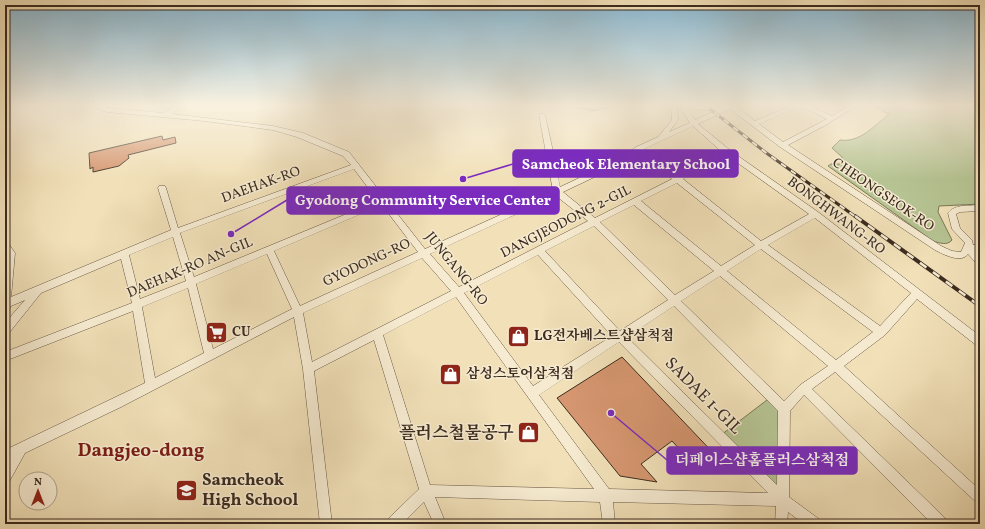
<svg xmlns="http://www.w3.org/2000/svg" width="985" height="529" font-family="Vollkorn,'Noto Serif KR',serif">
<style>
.green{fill:#b6c392;stroke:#797859}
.building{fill:#d59670;stroke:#3c2c20}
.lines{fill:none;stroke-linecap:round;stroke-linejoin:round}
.minor-casing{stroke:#695946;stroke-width:1}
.minor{fill:#f6ebd1;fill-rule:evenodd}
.rail-far1-casing{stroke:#3c2c20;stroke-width:3}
.rail-casing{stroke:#3c2c20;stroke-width:4}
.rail-far1{stroke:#f6ebd1;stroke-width:2;stroke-dasharray:6;stroke-linecap:butt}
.rail{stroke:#f6ebd1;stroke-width:2.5;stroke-dasharray:8;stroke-linecap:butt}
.labels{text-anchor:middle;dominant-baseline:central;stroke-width:3;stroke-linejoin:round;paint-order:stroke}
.street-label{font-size:14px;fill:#3c2c20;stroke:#f6ebd1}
.poi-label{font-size:14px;font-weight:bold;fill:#3c2c20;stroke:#f6ebd1;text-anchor:start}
.near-street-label{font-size:17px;fill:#3c2c20;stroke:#f6ebd1}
.near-poi-label{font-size:17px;font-weight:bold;fill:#3c2c20;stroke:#f6ebd1;text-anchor:end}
.near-quarter-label{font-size:19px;font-weight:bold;fill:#7a1f14;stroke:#f6ebd1}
.leader{fill:none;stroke:#7b2cbf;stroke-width:1.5}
.callout-dot{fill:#7b2cbf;stroke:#f6ebd1;stroke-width:1.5}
.callout{fill:#7b2cbf;stroke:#7b2cbf;stroke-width:1.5}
.callout-label{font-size:15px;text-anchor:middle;font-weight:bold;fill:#fff}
</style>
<rect width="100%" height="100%" fill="#f1e0b8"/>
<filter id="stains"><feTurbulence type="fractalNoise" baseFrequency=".005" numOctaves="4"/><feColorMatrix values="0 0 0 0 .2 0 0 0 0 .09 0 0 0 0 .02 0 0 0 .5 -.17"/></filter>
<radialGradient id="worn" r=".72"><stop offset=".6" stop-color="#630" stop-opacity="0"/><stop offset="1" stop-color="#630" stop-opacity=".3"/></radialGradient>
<path class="green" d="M565 105H621L592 111Z
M878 105H980V204L939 206 938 212 952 240C947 246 940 243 933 241L828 166 831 164H842V157L832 148 840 140C860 143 874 126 889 114L875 107Z
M771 397 789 414 780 494 721 435Z"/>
<path class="building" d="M162 136 163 140 175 137 176 143 128 155 129 158 119 166 93 172V167L90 169 89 153Z
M622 357 720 460 703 474 672 441 641 464 657 482 620 476 557 398Z"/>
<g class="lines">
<defs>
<path id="minor" d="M89 105H98L108 108 163 113 177 105H184L172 114 273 126 303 133 349 152 385 198 388 199V202L425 249 553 191 539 115 540 114H544L545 115 554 156 619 159 636 147 658 137 672 120 671 105H677L678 120 669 132 690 123 679 105 723 107 726 105H736L735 106 755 121 793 105H808L832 116 851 105H858L824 126 788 145 941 246 952 251 961 252 965 243 952 229 948 213C955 204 969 206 980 205V211L960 212 956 214 960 228 972 240 973 245H980V251H976L980 256V265L977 264 968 254C961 264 943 254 935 250L780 147 730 109 698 124 731 151 818 212 980 336V346L976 345 917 299 885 335 844 366 980 490V504L976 502 835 372 812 389 946 519 947 524H932L804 395 790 411 789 497 819 519 820 524H804L788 512 787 524H775L776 506 613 502 615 524H603L600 502 435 497 446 524H434L424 502 402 524H387L388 519 419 489 374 340 314 371 332 524H320L303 369 294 317 121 407 25 453 9 482 5 484V466L8 461 5 462V450L145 383 133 311 5 361V352L132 303 121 259 41 293 9 333 5 334V323L25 300 11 306 9 309 5 310V261L6 253 5 251V242L8 243 15 253 11 297 171 230 158 188 159 186H165L166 188 178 228 351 165 343 156 297 137 273 130 205 121 107 112 90 106ZM800 106 827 119 783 142 759 124ZM686 107 700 110 715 111 695 120ZM693 126 723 153 678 176 644 149ZM639 152 672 179 595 218 563 192 624 163ZM728 156 809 214 761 241 683 179ZM555 160 611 163 560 187ZM354 169 378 201 194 277 180 233ZM677 183 755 245 721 266 641 201ZM556 196 588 221 459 287 430 254ZM382 205 418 252 300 306 274 251ZM634 205 714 271 675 295 600 222ZM815 218 911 293 880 326 768 245ZM594 226 668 300 620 331 545 251ZM173 237 186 281 140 299 129 255ZM761 249 873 332 836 360 727 271ZM267 254 292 309 213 349 196 284ZM538 255 612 336 533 386 464 293ZM422 258 451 291 312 362 303 313ZM720 276 828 366 800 385 784 401 681 301ZM188 288 204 353 155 378 142 307ZM456 297 594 489 430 485 383 335ZM674 306 778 411 777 485 627 337ZM619 342 768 493 609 489 539 395Z"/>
</defs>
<use href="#minor" class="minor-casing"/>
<use href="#minor" class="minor"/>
<defs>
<path id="rail-far1" d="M705 105 765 152 856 217"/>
<path id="rail" d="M855 216 980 306"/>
</defs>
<use href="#rail-far1" class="rail-far1-casing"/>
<use href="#rail" class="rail-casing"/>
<use href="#rail-far1" class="rail-far1"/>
<use href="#rail" class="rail"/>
</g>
<linearGradient id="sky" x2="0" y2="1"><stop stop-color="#89b8d2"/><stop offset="0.59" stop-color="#f9f1df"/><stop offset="1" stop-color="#f9f1df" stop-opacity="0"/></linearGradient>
<rect width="985" height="179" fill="url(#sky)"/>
<defs>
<symbol id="supermarket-square" viewBox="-11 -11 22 22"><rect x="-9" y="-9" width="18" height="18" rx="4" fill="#8f2418" stroke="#f6ebd1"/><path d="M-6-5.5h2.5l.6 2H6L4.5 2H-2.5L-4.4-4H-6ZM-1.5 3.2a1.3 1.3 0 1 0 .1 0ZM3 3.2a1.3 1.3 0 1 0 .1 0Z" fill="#fff"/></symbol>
<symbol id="shop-square" viewBox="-11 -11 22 22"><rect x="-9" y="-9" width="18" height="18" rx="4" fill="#8f2418" stroke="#f6ebd1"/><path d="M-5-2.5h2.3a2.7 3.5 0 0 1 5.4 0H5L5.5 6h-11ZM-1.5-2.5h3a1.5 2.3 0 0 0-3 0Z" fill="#fff"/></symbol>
<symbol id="school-square" viewBox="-11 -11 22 22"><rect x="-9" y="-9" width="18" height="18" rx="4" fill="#8f2418" stroke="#f6ebd1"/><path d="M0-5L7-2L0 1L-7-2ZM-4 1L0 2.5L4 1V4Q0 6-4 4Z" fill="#fff"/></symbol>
</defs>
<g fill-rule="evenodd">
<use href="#supermarket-square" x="204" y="320" width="25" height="25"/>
<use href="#shop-square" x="506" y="324" width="25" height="25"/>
<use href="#shop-square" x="438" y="362" width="25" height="25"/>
<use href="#shop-square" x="516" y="420" width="25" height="25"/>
<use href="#school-square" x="174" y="478" width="25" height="25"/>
</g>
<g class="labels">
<g class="street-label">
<text transform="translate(261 185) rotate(-20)">DAEHAK-RO</text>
<text transform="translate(883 195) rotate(34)">CHEONGSEOK-RO</text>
<text transform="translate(836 216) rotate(37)">BONGHWANG-RO</text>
<text transform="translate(566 222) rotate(-27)">DANGJEODONG 2-GIL</text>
<text transform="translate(367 263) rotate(-25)">GYODONG-RO</text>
<text transform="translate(190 268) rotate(-23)">DAEHAK-RO AN-GIL</text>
<text transform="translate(456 269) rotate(51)">JUNGANG-RO</text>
</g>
<g class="poi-label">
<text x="232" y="332">CU</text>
<text x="534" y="336">LG전자베스트샵삼척점</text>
<text x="466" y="374">삼성스토어삼척점</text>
</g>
<g class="near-street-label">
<text transform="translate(703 396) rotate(45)">SADAE 1-GIL</text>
</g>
<g class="near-poi-label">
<text x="514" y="433">플러스철물공구</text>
<text x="202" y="480" text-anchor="start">Samcheok<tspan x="202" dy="20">High School</tspan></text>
</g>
<g class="near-quarter-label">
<text x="141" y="451">Dangjeo-dong</text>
</g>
</g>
<path class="leader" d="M463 179L513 164M231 234L287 200M611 413L667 460"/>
<g class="callout-dot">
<circle cx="463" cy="179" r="4"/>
<circle cx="231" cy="234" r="4"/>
<circle cx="611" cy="413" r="4"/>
</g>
<g class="callout">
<rect x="513" y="150" width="225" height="27" rx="4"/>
<rect x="287" y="187" width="272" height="27" rx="4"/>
<rect x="667" y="447" width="190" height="27" rx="4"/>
</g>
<g class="callout-label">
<text x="626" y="169">Samcheok Elementary School</text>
<text x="423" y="205">Gyodong Community Service Center</text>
<text x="762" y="465">더페이스샵홈플러스삼척점</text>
</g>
<rect width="985" height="529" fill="none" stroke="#f1e0b8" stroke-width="20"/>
<rect x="6" y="6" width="973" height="517" fill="none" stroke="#3c2c20" stroke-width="2"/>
<rect x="10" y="10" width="965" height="509" fill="none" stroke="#3c2c20"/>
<g transform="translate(38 491)"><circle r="19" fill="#f6ebd1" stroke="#ac9f8a"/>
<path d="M0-3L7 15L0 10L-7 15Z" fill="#8f2418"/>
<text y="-6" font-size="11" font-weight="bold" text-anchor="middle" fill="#3c2c20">N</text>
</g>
<rect width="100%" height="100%" filter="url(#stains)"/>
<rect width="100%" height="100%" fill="url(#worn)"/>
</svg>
